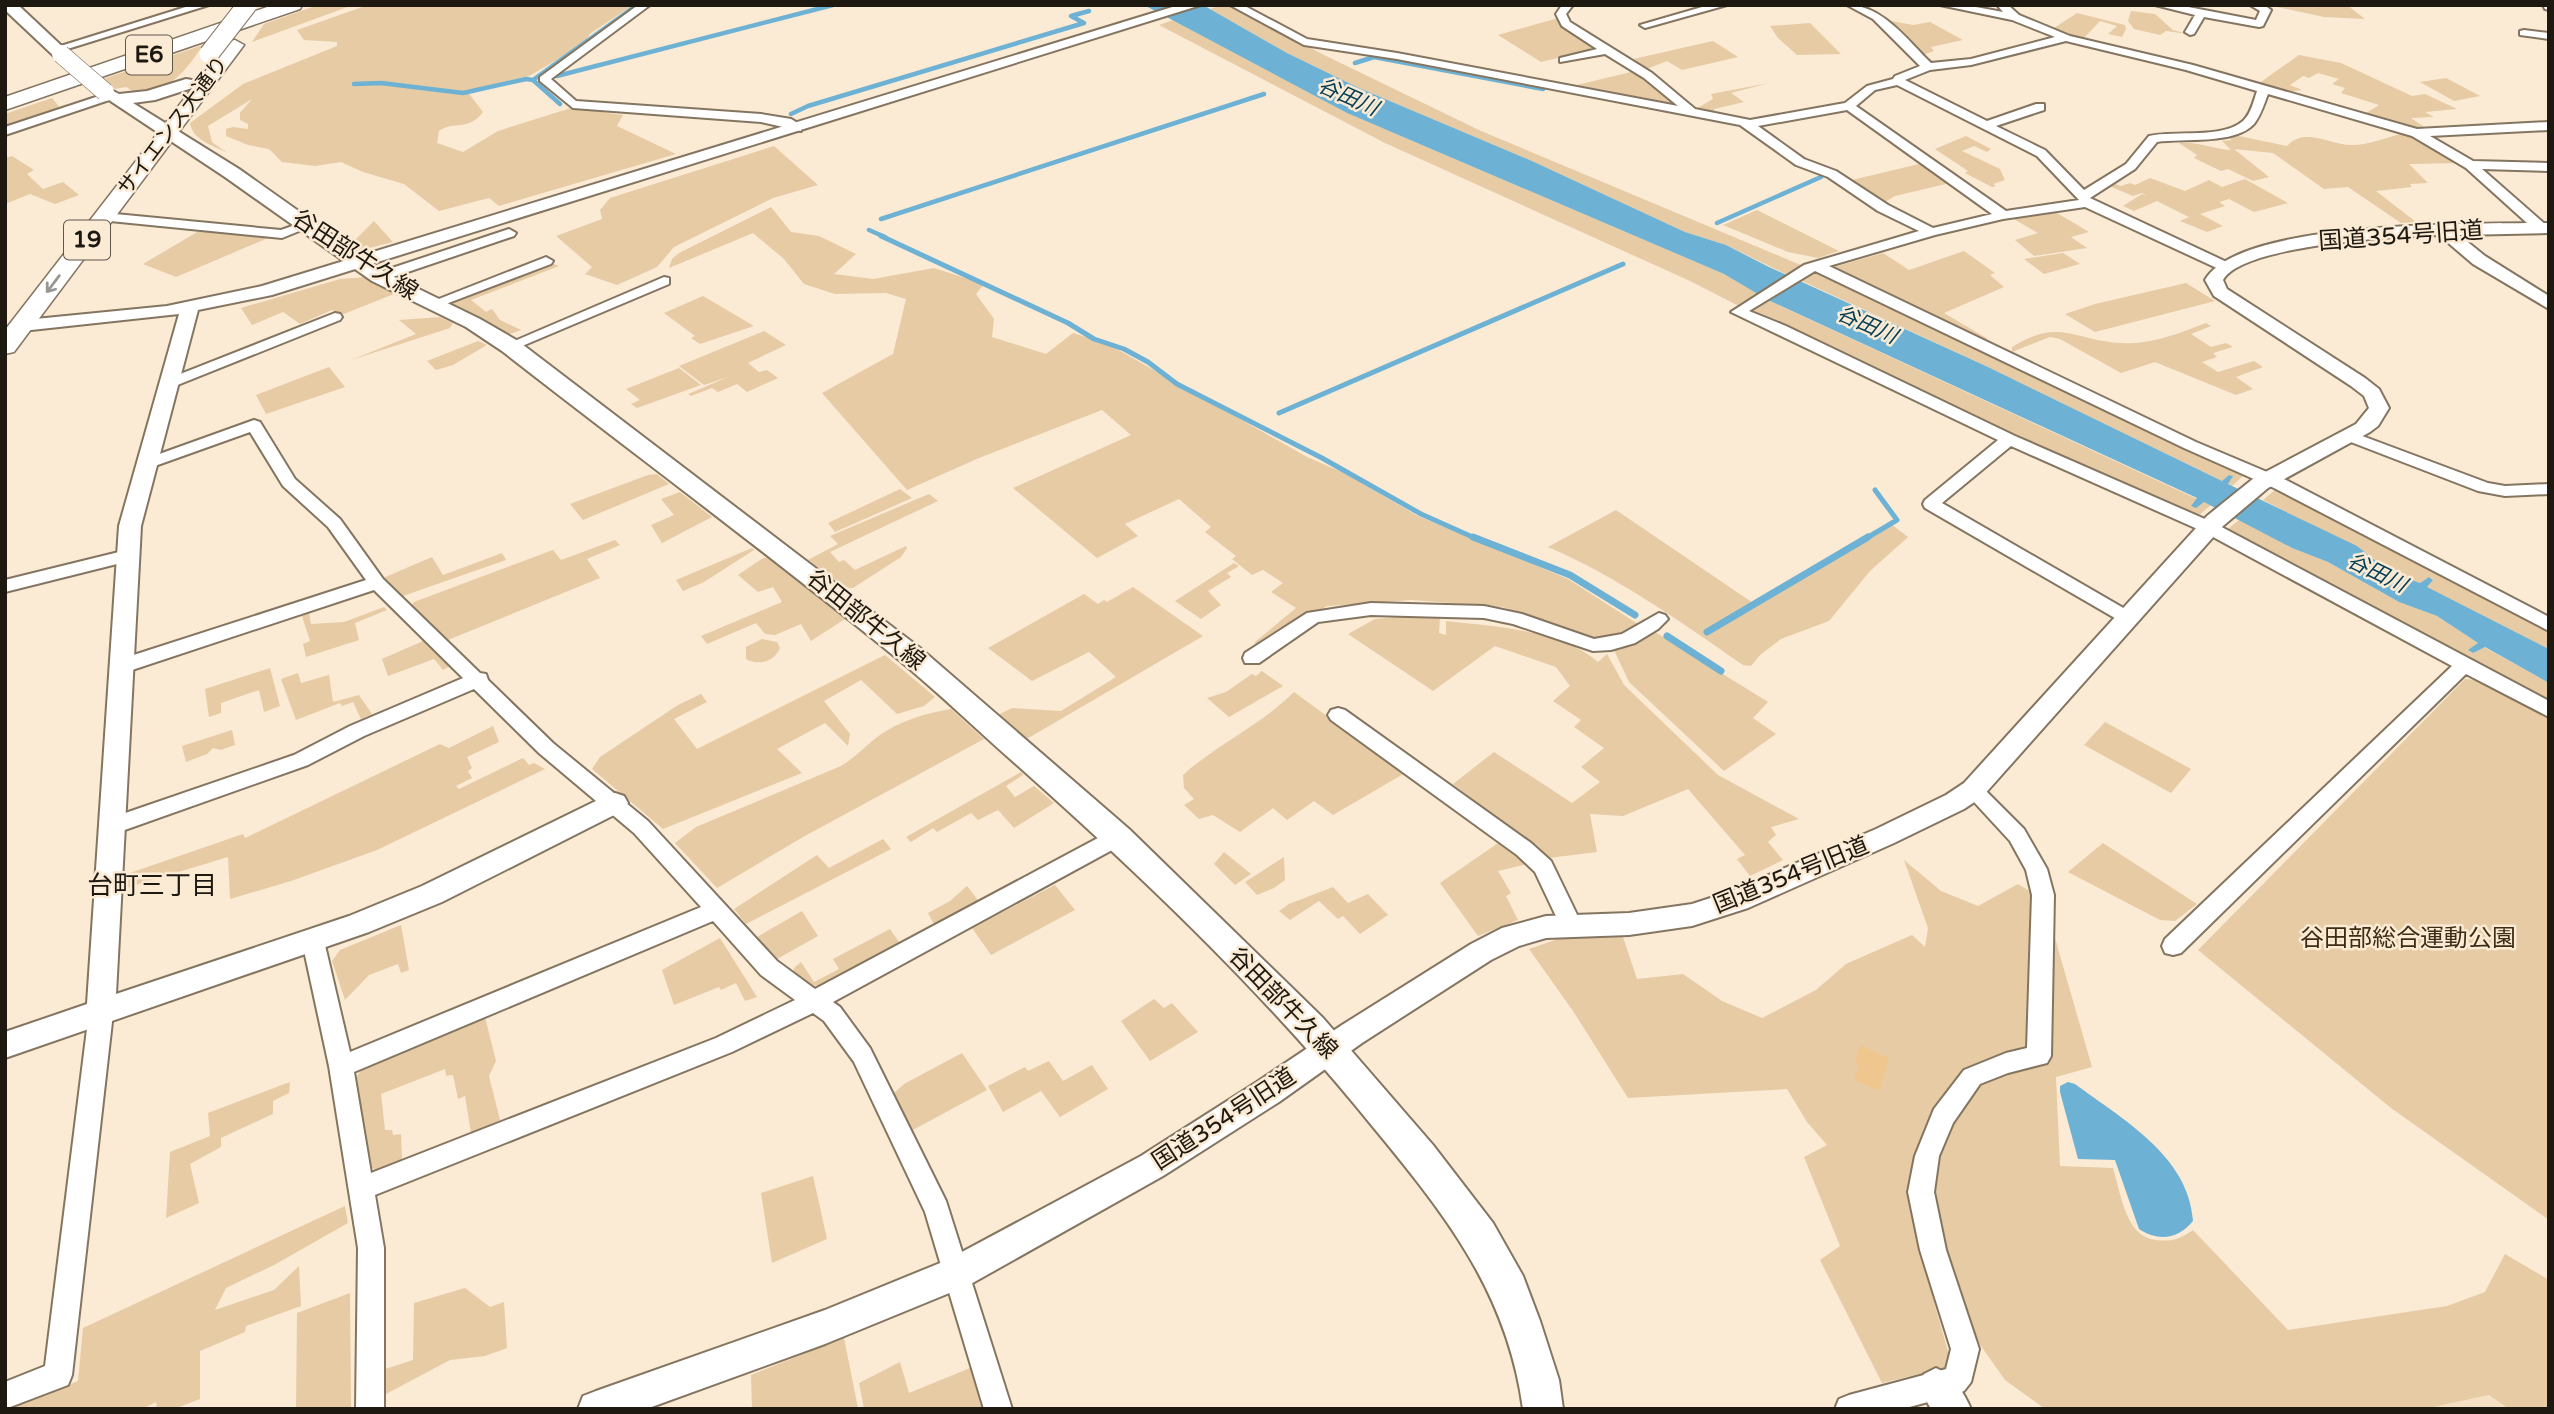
<svg xmlns="http://www.w3.org/2000/svg" width="2554" height="1414" font-family="'Varela Round','Noto Sans JP',sans-serif">
<style>
.built{fill:#f5e0c3}
.green{fill:#e6cba5}
.water{fill:#6db2d4}
.lines{fill:none;stroke-linecap:round;stroke-linejoin:round}
.stream-far2{stroke:#6db2d4;stroke-width:4.5}
.stream-far1{stroke:#6db2d4;stroke-width:5}
.stream{stroke:#6db2d4;stroke-width:7}
.building{fill:#efc78e}
.minor-casing{stroke:#847561;stroke-width:4}
.tertiary-casing{stroke:#847561;stroke-width:4}
.secondary-casing{stroke:#847561;stroke-width:4}
.primary-casing{stroke:#847561;stroke-width:3}
.motorway-casing{stroke:#847561;stroke-width:3}
.minor{fill:#fff;fill-rule:evenodd}
.tertiary{fill:#fff;fill-rule:evenodd}
.secondary{fill:#fff;fill-rule:evenodd}
.primary{fill:#fff;fill-rule:evenodd}
.motorway{fill:#fff;fill-rule:evenodd}
.secondary-bridge-casing{stroke:#847561;stroke-width:19;stroke-linecap:butt}
.primary-bridge-casing{stroke:#847561;stroke-width:21;stroke-linecap:butt}
.secondary-bridge{stroke:#fff;stroke-width:18}
.primary-bridge{stroke:#fff;stroke-width:19}
.oneway{stroke:#999793}
.labels{text-anchor:middle;dominant-baseline:central;stroke-width:5;stroke-linejoin:round;paint-order:stroke}
.far-water-label{font-size:21px;font-style:italic;fill:#003d55;stroke:#fbead4}
.far-street-label{font-size:21px;fill:#1d1810;stroke:#fbead4}
.shield{fill:#fbead4;stroke:#60574b;stroke-width:2}
.shield-label{font-size:23px;font-weight:bold;fill:#1d1810}
.street-label{font-size:24px;fill:#1d1810;stroke:#fbead4}
.park-label{font-size:24px;fill:#3e2d14;stroke:#fbead4}
.neighbourhood-label{font-size:26px;fill:#1d1810;stroke:#fbead4}
</style>
<rect width="100%" height="100%" fill="#fbead4"/>
<path class="built" d="M2489 1395 2509 1409H2424Z"/>
<path class="green" d="M318 5H353L252 42 264 24Z
M368 5H633L591 33 581 46 529 76 467 91 483 112C468 132 454 120 439 131L437 143 463 152 498 131 571 108 623 115 617 126 676 154 499 206 489 198 439 211 404 184 363 172 341 162 315 166 282 162 269 149 248 145 226 136V129L233 127 248 129V124L240 120V113L252 99 208 126 212 142 226 152C211 145 193 140 190 123L243 84 337 46V42L304 40 297 30Z
M1221 5H1232L1322 54 1481 131 1803 266 1788 275 1726 245 1685 232 1532 161 1359 88 1287 53 1210 9Z
M2268 5H2347L2365 19 2324 17Z
M2131 11 2155 14 2173 30 2188 34 2166 31 2160 35 2134 29 2128 21Z
M2077 13 2125 25 2126 29 2122 37 2108 34 2117 26 2100 21 2083 39 2051 30Z
M1558 18 1599 48 1541 62 1498 35Z
M1173 20 1347 113 1724 274 1757 293 1739 306 1690 281 1385 143 1159 25Z
M1886 20 1913 25 1930 22 1963 40 1931 47 1934 51 1923 55 1937 63 1960 58 1964 60 1936 65 1929 63 1885 21Z
M1810 23 1841 54 1797 55 1778 38 1770 26Z
M1713 41 1738 57 1682 70 1667 61 1644 70 1629 60Z
M203 45C185 72 169 93 134 92L126 87 115 89 103 79Z
M2299 55 2341 63 2412 96 2425 94 2457 109 2425 112 2434 117 2411 118 2427 129 2417 130 2363 115 2379 105 2341 93 2345 88 2332 84 2339 79 2318 73 2309 78 2303 76 2290 85 2302 90 2288 92 2258 84Z
M1635 71 1681 107 1573 86Z
M2446 78 2480 96 2454 101 2420 82Z
M1769 83 1731 93 1744 102 1714 109V114L1694 110 1713 99 1711 94Z
M52 98 61 109 5 127V114Z
M2404 133 2459 163 2409 164 2428 183 2410 184 2412 187 2376 191 2416 222 2401 223 2348 187 2324 189 2273 153 2234 149 2269 177 2253 181 2228 169 2221 171 2194 158 2197 155 2179 143C2196 141 2213 149 2231 150L2222 141 2231 140 2229 134 2287 146C2304 127 2328 144 2350 145 2366 146 2388 137 2404 133Z
M1966 136 1991 149 1987 152 1974 146 1962 151 2000 169 2005 180 1993 184 1996 186 1992 187 1965 173 1968 171 1935 149Z
M774 146 818 185 773 198 674 247 657 267 617 285 585 274 592 267 556 236 602 219 600 210 610 198Z
M12 156 34 170 27 174 43 189 63 182 79 195 55 204 30 194 5 204V158Z
M1923 163 1950 183 1895 196 1885 202 1852 180Z
M2150 178 2185 191 2209 180 2222 187 2245 179 2288 203 2254 212 2229 199 2219 202 2225 206 2200 214 2223 226 2207 232 2180 221 2189 217 2157 201 2134 211 2123 206 2142 194 2147 196 2142 193 2133 196 2107 185 2113 183 2121 186 2130 183 2135 185Z
M771 207 791 232 819 236 856 254 834 274 873 279 934 268 984 284 976 294 994 319 992 337 1046 354 1073 333 1108 344 1307 457 1344 473 1418 516 1568 579 1641 626 1609 638 1593 639 1503 607 1412 600 1327 606 1256 650 1255 642 1296 608 1271 592 1283 583 1263 570 1252 575 1232 559 1236 556 1205 532 1211 527 1179 499 1125 524 1138 536 1097 558 1013 488 1131 435 1102 410 979 458 907 490 822 393 893 354 906 299 886 293 835 294 804 284 784 259 753 233 669 268 672 259 679 253Z
M1757 210 1839 251 1818 258 1788 252 1723 225Z
M2057 213 2089 232 2071 237 2087 248 2034 256 2015 240 2038 233 2012 218Z
M374 221 393 242 358 251 349 246Z
M199 231 268 238 176 277 143 264Z
M1964 251 1995 273 1990 275 2004 287 1944 313 1988 339H1978L1835 271 1834 267 1883 253 1909 270Z
M2063 253 2080 264 2044 274 2024 259Z
M551 263 559 266 471 300 486 312 492 309 500 320 521 330 507 335 444 304Z
M1814 271 2244 475 2232 486 2227 483 2232 476 2229 475 2222 481 1988 367 1800 280Z
M367 277 394 294 341 315 332 310 300 324 283 312 252 325 241 308 340 279Z
M2186 283 2215 301 2095 332 2065 314 2095 304Z
M703 296 754 326 700 344 691 338 695 336 664 313Z
M1768 300 2197 499 2192 506 2204 502 2211 505 2198 516 2003 431 1748 311Z
M440 317 453 323 450 328 351 360 416 334 399 320Z
M2206 323 2211 326 2191 334 2211 347 2226 343 2233 347 2213 353 2217 357 2202 362 2218 372 2254 361 2263 367 2236 377 2253 389 2236 395 2155 362 2121 373 2060 339 2050 337 2012 352V347C2060 317 2074 341 2122 343 2151 345 2180 333 2206 323Z
M764 331 786 345 748 363 759 372 767 370 778 378 747 392 737 384 718 392 712 388 691 396 688 394 728 377 704 385 679 366Z
M478 341 487 345 453 365 436 370 427 361Z
M329 367 345 387 266 414 256 395Z
M679 368 701 385 637 408 631 404 640 400 626 389Z
M657 474 669 484 583 520 570 504 648 475Z
M900 489 912 498 835 532 828 523Z
M2276 489 2549 631V649L2426 587 2433 579 2429 577 2420 583 2391 573 2368 554 2263 500Z
M680 492 712 517 662 543 651 525 674 515 661 499Z
M929 494 938 501 830 552 839 562 844 560 855 570 906 546 907 548 901 557 853 588H846L808 560 838 544 830 536Z
M1616 510 1753 603 1891 524 1908 537 1870 571 1829 621 1781 639 1760 655 1751 666 1743 665C1681 622 1618 577 1548 547Z
M2239 520 2292 548 2328 562 2399 602 2437 616 2478 643 2469 651 2473 653 2484 647 2549 683V701L2228 529Z
M615 540 620 545 587 559 600 578 448 640 412 605 414 602 553 550 561 560Z
M752 548 754 550 704 582 683 591 676 580Z
M502 553 506 560 400 597 383 578 432 557 443 575Z
M763 558H767L845 619 811 641 801 624 775 635 765 634 756 623 707 644 701 636 782 602 773 587 758 592 738 575Z
M1234 563 1239 566 1227 573 1231 577 1208 591 1221 605 1201 619 1175 601Z
M1133 587 1203 636 1025 740 998 715 1012 708 1061 711 1116 677 1089 652 1032 681 988 648 1084 594 1098 604 1104 600 1107 602Z
M384 607 387 610 355 623 359 640 306 657 303 644 310 641 302 616 309 613 311 624 344 622Z
M1408 616 1440 617 1439 633 1446 635V621C1492 626 1562 630 1598 662L1607 654 1624 685 1718 775 1799 819 1771 827 1776 835 1768 842 1783 860 1750 876 1737 859 1745 855 1688 789 1623 816 1590 814 1597 852 1549 858 1453 784 1494 752 1572 803 1600 782 1581 767 1604 748 1574 727 1581 720 1553 701 1570 686 1556 667 1495 646 1433 691 1348 634 1375 619Z
M1655 632 1768 702 1753 718 1776 734 1724 771 1629 682 1613 648Z
M762 639 777 642 780 648C774 662 759 666 746 659V647Z
M423 641 450 666 443 670 434 659 388 676 382 659Z
M885 655 935 697 924 706 897 714 861 680 824 701 850 734 848 746 825 723 777 749 802 773 663 829 592 769 600 757 678 705 701 694 707 702 674 719 697 749Z
M270 668 280 706 264 712 259 690 221 703V713L209 717 205 689Z
M1262 671 1283 686 1229 717 1207 698 1226 692 1252 674 1256 676Z
M298 673 301 683 329 675 333 702 359 695 372 714 361 719 353 702 342 706 340 703 296 720 281 679Z
M2465 679 2476 680 2549 719V1220L2391 1108 2198 950Z
M1294 692 1405 773 1333 815 1314 801 1287 820 1273 808 1240 832 1213 815 1199 819 1184 805 1194 799 1184 788 1183 775C1217 744 1261 725 1294 692Z
M951 709 984 739 803 837 717 888 675 843 696 827 841 766C856 757 866 745 880 735 900 721 926 713 951 709Z
M2105 722 2191 769 2171 793 2084 745Z
M493 726 499 742 467 757 472 768 468 771 472 778 456 786 459 789 523 758 529 765 534 763 545 769 377 850 291 881 230 899 228 857 126 888 127 874 243 834 245 838 440 744 449 748Z
M232 730 235 745 221 750 213 748 207 754 186 762 182 746Z
M1021 772 1023 775 1006 786 1015 797 1034 786 1054 803 1014 828 998 810 978 820 971 813 937 832 933 828 911 842 906 837Z
M883 839 891 849 746 924 734 909 817 855 829 868Z
M1501 841 1527 864 1498 871 1511 893 1506 896 1518 920 1478 936 1440 883Z
M2103 843 2197 904 2175 921 2160 920 2068 872Z
M1224 852 1251 874 1235 885 1214 864Z
M1284 857 1285 880 1274 888 1257 895 1245 882Z
M1904 860 1941 891 1978 906 2018 884 2044 900 2092 1067 2056 1077 2060 1166 2113 1168C2121 1193 2125 1237 2156 1240 2172 1242 2180 1239 2193 1230L2288 1330 2447 1306 2485 1292 2505 1254 2549 1280V1409H2509L2489 1395 2424 1409H2045L2005 1380 1969 1329 1934 1302 1952 1366 1882 1383 1820 1260 1840 1246 1804 1157 1827 1145 1807 1122 1787 1089 1628 1098 1573 1011 1529 949 1561 938 1623 937 1637 979 1683 974 1722 1001 1762 1018 1816 990 1846 964 1912 935 1925 947 1928 928Z
M1055 885 1075 910 991 955 972 928Z
M967 886 981 904 936 928 928 913 950 901Z
M1333 887 1348 903 1368 894 1388 915 1360 934 1343 916 1338 919 1319 901 1290 920 1279 911 1289 904Z
M802 911 818 936 777 959 757 937Z
M401 925 409 970 401 973 398 964 369 975 345 1000 332 961 340 950Z
M890 929 901 945 826 985 806 986 793 976 794 968 801 962 814 982 839 969 833 959Z
M720 938 757 997 745 1001 736 983 721 990 719 987 674 1005 662 970Z
M1154 999 1164 1008 1172 1003 1198 1032 1150 1061 1121 1021Z
M485 1017 496 1061 489 1076 500 1120 471 1133 465 1096 458 1099 453 1075 446 1076 445 1069 381 1094 385 1130H392L393 1135 401 1134 402 1161 376 1171 370 1166 353 1082 363 1067Z
M962 1053 987 1090 911 1131 893 1094 904 1084Z
M1049 1061 1063 1081 1092 1065 1108 1089 1060 1117 1041 1091 1003 1112 988 1086 1025 1067 1028 1071Z
M290 1082 289 1093 273 1101V1114L221 1138V1147L190 1164 199 1203 166 1218 170 1152 210 1136 208 1113Z
M813 1176 827 1239 772 1263 761 1193Z
M345 1206 348 1223 274 1265 226 1288 215 1310 274 1290 299 1266 301 1306 246 1326 245 1332 200 1351V1399L174 1409H157L156 1402 142 1409H9L78 1381 83 1328Z
M465 1288 490 1307 504 1302 507 1348 485 1356 450 1360 384 1395 385 1369 413 1360 414 1303Z
M350 1293 351 1409H296L297 1313Z
M844 1338 858 1408 752 1409 751 1375Z
M900 1362 909 1393 970 1368 982 1409H864L859 1383Z"/>
<path class="water" d="M1144 5H1203L1287 53 1359 88 1532 161 1685 232 1726 245 1769 267 1988 367 2222 481 2229 475 2233 476 2228 484 2357 546 2391 573 2420 583 2429 577 2433 580 2427 587 2549 649V683L2485 647 2473 653 2468 650 2478 643 2437 616 2399 602 2328 562 2292 548 2204 502 2196 508 2191 506 2197 498 1768 300 1724 274 1347 113Z
M2068 1082 2075 1084C2122 1119 2189 1156 2193 1221 2178 1239 2159 1242 2139 1229L2115 1160 2078 1159 2060 1092V1086Z"/>
<g class="lines">
<path class="stream-far2" d="M1355 63 1374 57 1543 89
M557 76 833 5
M533 80 637 5
M354 84 381 83 463 93 526 79 533 80 560 104
M791 114 808 106 1084 23 1071 16 1089 11
M881 219 1264 94
M1717 223 1821 177
M869 230 885 237"/>
<path class="stream-far1" d="M881 236 1068 323 1094 339 1124 349 1148 362 1177 384 1322 458 1421 514 1477 539
M1279 413 1623 264
M1865 539 1897 520 1875 490"/>
<path class="stream" d="M1473 537 1570 575 1635 615
M1707 632 1868 537
M1667 636 1721 671"/>
</g>
<path class="building" d="M1860 1045 1889 1058 1879 1091 1854 1080 1859 1064 1855 1063Z"/>
<g class="lines">
<defs>
<path id="minor" d="M192 5H209L61 51 51 49Z
M638 5H650L551 79 576 101 761 114 791 119 801 125V131L761 122 573 108 540 81V77Z
M1230 5H1243L1307 39 1397 53 1678 106 1644 78 1605 54 1560 62V58L1597 49 1562 26 1556 14 1562 5H1573L1566 14 1570 22 1652 73 1695 109 1750 120 1845 103 1867 86 1893 79 1895 76 1920 66 1873 19 1847 5C1883 5 1907 40 1931 63L1971 59 2055 37 2012 20 1940 5H1965L2003 12 1997 5H2008L2019 15 2070 36 2193 65 2417 129 2549 122V130L2430 136 2473 161 2549 163V171L2482 169 2547 226V232H2537L2466 168 2412 136 2268 94C2264 104 2261 115 2254 124 2235 145 2183 138 2157 142L2135 169 2090 198 2231 264V270H2221L2085 207 2003 219 1935 235 1829 266 2196 442 2286 480 2549 617V631L2274 488 2184 448 1815 271 1749 311 1786 326 2015 436 2214 523 2549 701V717L2466 674 2181 953 2173 955 2165 953 2162 946 2165 939 2452 666 2202 531 2011 446 1942 503 2132 613 2135 617 2132 621H2120L1925 508 1923 504 1925 500 1998 440 1731 312 1804 265 1919 231 1878 211 1828 177 1796 165 1740 125 1397 59 1304 45ZM2066 41 2186 70 2257 91C2254 100 2251 114 2243 121 2223 139 2175 130 2149 136L2126 164 2084 190 2045 150 1996 126 2044 110V104H2036L1987 121 1905 80 1930 70 1971 65ZM1897 85 2037 156 2079 200 2006 211 1856 106 1875 90ZM1847 110 1992 214 1933 228 1888 205 1836 171 1804 159 1758 126Z
M1709 5H1727L1645 28 1640 25Z
M2155 5H2178L2256 20 2260 11 2250 5H2264L2271 10 2263 26 2259 27 2204 17 2194 34 2190 35 2185 32 2195 15Z
M2543 5H2549V10L2545 9Z
M2524 30 2549 33V39L2520 35V31Z
M111 92 115 94V98L5 135V127Z
M105 213 281 230 307 221 314 225 282 238 100 220 98 217Z
M509 229 516 233 514 236 384 280H374L372 277 374 274Z
M546 257 553 261 551 264 438 307H428L426 304Z
M664 277 669 278V284L515 349 510 350 503 346Z
M335 313 340 314 342 317 340 320 175 386H165L162 383 165 380Z
M254 420 260 422 295 479 340 519 383 579 480 673 486 674 488 680 553 743 648 821 777 961 815 989 1111 831 1118 829 1125 831 1128 837 1125 843 833 1002 840 1007 870 1048 946 1201 1012 1409H984L925 1212 854 1062 824 1021 813 1013 732 1052 375 1195 384 1248V1409H356L358 1248 329 1066 302 941 305 935 313 932 321 935 324 941 350 1052 701 907 634 833 539 753 474 689 364 736 308 765 119 832 112 834 105 832 102 826 105 820 294 755 350 726 463 678 374 590 129 671H115L113 666 115 661 366 580 328 527 283 486 250 432 152 467 146 469 138 464 140 461ZM713 921 761 975 795 1000 716 1038 371 1173 354 1072Z
M2349 431 2488 483 2505 486 2549 484V494L2505 496 2478 491 2343 439 2341 436 2343 433Z
M127 550 133 552 136 556 133 560 5 592V580Z
M1371 603 1484 606 1522 614 1594 639 1622 634 1659 613 1665 615 1668 619 1658 629 1635 643 1611 650 1593 651 1513 624 1484 618 1371 615 1318 622 1259 663H1245L1243 658 1245 653 1307 613Z
M1338 708 1345 710 1531 843 1551 861 1582 925 1579 931 1571 934 1563 931 1535 872 1517 855 1331 720 1328 715 1331 710Z
M1973 782 1980 785 2024 829 2047 869 2054 895 2051 1056 2047 1063 2008 1073 1980 1084 1953 1123 1939 1156 1934 1192 1946 1250 1979 1349 1971 1382 1964 1391 1954 1395 1902 1409H1835L1839 1399 1849 1395 1946 1369 1951 1349 1920 1250 1908 1192 1915 1156 1934 1109 1964 1070 2006 1053 2027 1048 2032 895 2026 870 2010 841 1963 790 1966 785Z
M101 1003 109 1006 113 1013 72 1375 68 1385 5 1409V1382L45 1366 89 1013 93 1006Z"/>
<path id="tertiary" d="M1179 5H1201L272 295 198 310 141 526 116 994 349 916 422 886 606 796 615 793 624 796 628 803 624 810 442 902 369 932 5 1058V1032L87 1004 119 526 179 314 22 331 15 329 13 325 15 321 167 306 262 286Z
M2549 223V233L2459 235 2485 256 2549 296V309L2473 264 2439 235C2399 236 2242 245 2223 280L2227 289 2365 378 2379 389 2389 408 2378 426 2370 432 2268 488 2223 526 1982 797 1964 809 1894 843 1748 908 1692 926 1629 935 1546 938 1519 946 1491 960 1362 1043 1279 1102 1163 1176 969 1285 825 1344 646 1409H578L583 1396 596 1391 825 1310 945 1261 1141 1156 1257 1082 1342 1025 1471 944 1502 928 1546 916 1629 913 1692 904 1729 892 1876 829 1946 795 1964 783 2207 516 2254 478 2356 424 2369 408 2364 396 2351 386 2214 296 2205 280C2240 219 2481 224 2549 223Z
M1936 1368C1954 1376 1963 1391 1971 1409H1931L1918 1386 1924 1374Z"/>
<path id="secondary" d="M5 5H18L67 51 69 54 67 57H55L5 10Z
M186 79 192 80 194 84 192 88 155 100 133 103 239 169 386 273 480 319 518 341 920 648 1129 829 1323 1018 1433 1145 1493 1223 1523 1276 1540 1321 1559 1380 1563 1409H1523C1506 1282 1433 1200 1355 1105 1253 982 1136 871 1017 765 977 730 939 693 899 660 769 554 634 454 502 351L466 327 372 281 225 177 97 92 105 87 119 94 147 91Z"/>
<path id="primary" d="M235 40 244 45 241 49 14 352 5 354V330L229 41Z"/>
<path id="motorway" d="M273 5H302L300 9 5 110V97Z"/>
</defs>
<use href="#minor" class="minor-casing"/>
<use href="#tertiary" class="tertiary-casing"/>
<use href="#secondary" class="secondary-casing"/>
<use href="#primary" class="primary-casing"/>
<use href="#motorway" class="motorway-casing"/>
<use href="#minor" class="minor"/>
<use href="#tertiary" class="tertiary"/>
<use href="#secondary" class="secondary"/>
<use href="#primary" class="primary"/>
<use href="#motorway" class="motorway"/>
<defs>
<path id="secondary-bridge" d="M61 54 105 92"/>
<path id="primary-bridge" d="M209 54 247 5"/>
</defs>
<use href="#secondary-bridge" class="secondary-bridge-casing"/>
<use href="#primary-bridge" class="primary-bridge-casing"/>
<use href="#secondary-bridge" class="secondary-bridge"/>
<use href="#primary-bridge" class="primary-bridge"/>
</g>
<defs><path id="oneway-shaft" d="M-6 0H5M1.5-3L5.5 0L1.5 3" fill="none" stroke-width="1.6" stroke-linecap="round" stroke-linejoin="round" transform="scale(1.75)"/></defs>
<use class="oneway" href="#oneway-shaft" transform="translate(53 284) rotate(127)"/>
<g class="labels">
<g class="far-water-label">
<text transform="translate(1348 97) rotate(24)">谷田川</text>
<text transform="translate(1867 325) rotate(24)">谷田川</text>
<text transform="translate(2377 573) rotate(26)">谷田川</text>
</g>
<g class="far-street-label">
<text transform="translate(173 126) rotate(-53)">サイエンス大通り</text>
</g>
<g class="shield">
<rect x="126" y="35.5" width="46" height="39" rx="5"/>
<rect x="64" y="220.5" width="46" height="39" rx="5"/>
</g>
<g class="shield-label">
<text x="149" y="55">E6</text>
<text x="87" y="240">19</text>
</g>
<g class="street-label">
<text transform="translate(2401 236) rotate(-4)">国道354号旧道</text>
<text transform="translate(355 255) rotate(33)">谷田部牛久線</text>
<text transform="translate(866 620) rotate(39)">谷田部牛久線</text>
<text transform="translate(1791 875) rotate(-22)">国道354号旧道</text>
<text transform="translate(1283 1003) rotate(46)">谷田部牛久線</text>
<text transform="translate(1224 1119) rotate(-33)">国道354号旧道</text>
</g>
<g class="park-label">
<text x="2408" y="938">谷田部総合運動公園</text>
</g>
<g class="neighbourhood-label">
<text x="152" y="885">台町三丁目</text>
</g>
</g>
<rect width="2554" height="1414" fill="none" stroke="#1d1810" stroke-width="14"/>
</svg>
